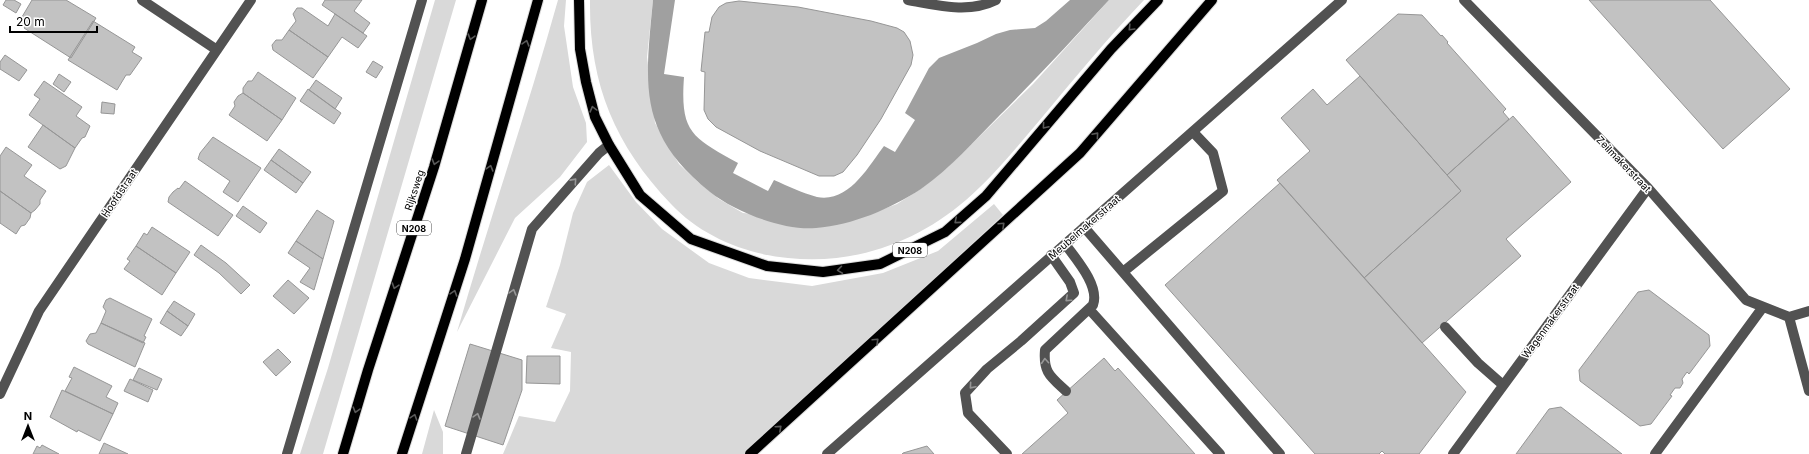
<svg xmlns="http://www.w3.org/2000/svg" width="1809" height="454" font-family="Inter,sans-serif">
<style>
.green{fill:#d9d9d9}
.water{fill:#a0a0a0}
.building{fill:#c2c2c2;stroke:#969696}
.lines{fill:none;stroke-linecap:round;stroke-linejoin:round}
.major-casing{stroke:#dbdbdb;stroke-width:12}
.minor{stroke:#525252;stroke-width:10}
.major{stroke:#000;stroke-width:10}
.oneway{stroke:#595959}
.oneway2{stroke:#979797}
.labels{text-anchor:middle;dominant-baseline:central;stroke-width:3;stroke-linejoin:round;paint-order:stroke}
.shield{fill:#fff;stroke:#4c4c4c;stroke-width:1}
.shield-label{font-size:9px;font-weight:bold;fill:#000}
.street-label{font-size:10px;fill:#000;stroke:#fff}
</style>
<rect width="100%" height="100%" fill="#fff"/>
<path class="green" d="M435 0H456L323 454H300L328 368Z
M558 0H566L564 26 573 87 586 123 587 142 560 177 515 218 457 332C489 221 527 111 558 0Z
M590 0H653L647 57 655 123 679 164 698 182 719 199 743 213 848 222 897 204 922 188 948 167 1033 84 1109 0H1144C1107 39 1073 80 1039 121 1016 148 993 177 966 200 916 243 854 265 788 258 745 254 701 236 671 204 614 144 589 83 590 0Z
M609 165 636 202 662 229 709 263 749 278 812 286 883 273 938 251 994 204 1003 215 745 454H503L519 416 555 422 570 391 571 352 551 348 566 314 546 307 560 265 573 213 587 182Z
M434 410 443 432V454H422Z"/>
<path class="water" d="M653 0H675L664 74 684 77C680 133 692 137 738 163L733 173 768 191 774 180C788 186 802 193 817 197 849 203 868 167 884 146L895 152 915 120 905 113 929 68 939 58 977 43 996 34 1010 30 1035 28 1046 21 1070 0H1109C1073 39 1037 78 999 116 974 141 951 168 921 189 890 209 853 225 816 228 784 231 735 212 710 192 637 133 645 85 653 0Z"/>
<path class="building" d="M6 0H14L21 4 16 13 3 5Z
M32 0H66L96 18 71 58 24 28 25 26 19 22Z
M325 0H362L354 11 370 23 363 33 322 5Z
M1589 0H1710L1790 89 1723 149Z
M739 1 798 7 871 21 897 28 904 32 910 41 913 55 911 65 881 119 857 155 843 172 834 176H819L760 151 716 127 708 119 704 110 705 72 701 71 705 32H709L712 17 719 7 726 3Z
M297 8H302L328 26 335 14 367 36 358 48 342 37 328 57 289 30 296 21 293 14Z
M1398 14 1422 15 1441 36 1442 35 1448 42 1447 43 1506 109 1503 112 1509 119 1447 175 1346 60Z
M93 21 135 47 132 52 142 58 130 75H126L117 90 68 60Z
M289 30 328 57 313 78 273 50 272 45 276 40H282Z
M5 55 27 70 19 81 0 69V62Z
M373 61 383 67 376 78 366 72Z
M258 72 296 98 282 120 243 93V88L248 81H252Z
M59 74 71 82 64 92 53 84Z
M1360 76 1461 191 1364 278 1277 180 1310 151 1281 118 1313 89 1327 105Z
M316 80 342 98 335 109 309 90Z
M44 81 82 107 76 116 90 126 85 137 82 138 75 148 29 115 40 99 34 95Z
M308 89 341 113 334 124 300 101Z
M243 93 282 120 267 141 229 115 235 106 234 102 238 96Z
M102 102 115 104 114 114 101 113Z
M1513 116 1571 182 1506 239 1521 256 1422 343 1364 278 1461 191 1447 175Z
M43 125 75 148 66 166 60 169 28 147Z
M213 137 261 168 238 202 223 192 230 181 198 159 200 153Z
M6 147 32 165 24 176 46 191 40 200V204L35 210 31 213 0 191V156Z
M279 149 311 172 303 183 271 160Z
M271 160 303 183 296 193 264 170Z
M185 181 233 215 218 236 168 202 169 197 173 192 178 188 179 189Z
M1280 183 1466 392 1419 454H1385L1382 451 1379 454H1315L1165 285Z
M0 191 31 213 30 218 25 225 21 226 16 234 0 223Z
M243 206 267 223 260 233 236 216Z
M317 210 334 221 323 259 296 241Z
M152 227 190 252 176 273 136 246 144 233 147 235Z
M296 241 323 259 314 290 300 282 310 268 288 253Z
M201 245 226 263 250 285 241 294 219 273 194 255Z
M136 246 176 273 162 295 124 269 130 261 127 259Z
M288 280 309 298 294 314 273 296Z
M1649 290 1709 335 1710 346 1689 374 1687 372 1682 379 1683 383 1680 388H1675L1670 395 1672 396 1651 424 1640 426 1580 381 1579 370 1638 292Z
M110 298 152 319 144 336 146 337 143 343 101 323 106 311 103 307 106 300Z
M174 301 195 314 188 326 167 311Z
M167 311 188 326 181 336 160 323Z
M101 323 145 343 135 367 88 344 86 341 90 334 96 333Z
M470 344 522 360V390L503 445 445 426Z
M278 349 291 362 276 376 263 362Z
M527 356H560V384L526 383Z
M1104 358 1115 371 1118 368 1195 454H1022L1068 413 1057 400Z
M74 367 112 386 106 397 118 403 113 414 65 391 72 378 69 377Z
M139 368 162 379 157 390 133 380Z
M130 379 153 390 148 402 124 391Z
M62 390 113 414 100 441 78 430 77 432 50 417Z
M1561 407 1622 454H1516L1549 409Z
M104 443 128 454H99Z
M42 445 59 454H33L37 446 40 448Z
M927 446 934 454H902L903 453Z"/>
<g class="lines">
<defs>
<path id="major" d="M579 0 580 49 586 82 595 117 609 145 640 195 691 239 767 266 823 272 880 264 945 232 986 196 1111 49 1158 0
M343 454 368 370 434 167 482 0
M402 454 465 259 538 0
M750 454 1080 153 1212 0"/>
</defs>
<use href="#major" class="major-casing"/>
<path class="minor" d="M142 0 217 50
M908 0C937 5 968 14 996 0
M1464 0 1648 188 1746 300 1789 317
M1084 227 1280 454
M1065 244C1076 259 1100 286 1093 305L1045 350C1043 373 1051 377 1066 391
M1123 272 1223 191 1213 153 1193 132
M1089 309 1220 454
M1789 317 1809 391
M1789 317 1809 311
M1445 327 1478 363 1503 385
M0 394 39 311 251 0
M287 454 422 0
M466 454 532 229 599 153 609 145
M827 454 1342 0
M1007 454 968 413 965 393 987 369 1021 341 1074 293 1070 282 1051 255
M1453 454 1648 188
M1655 454 1763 307"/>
<use href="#major" class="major"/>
</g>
<defs><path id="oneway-chevron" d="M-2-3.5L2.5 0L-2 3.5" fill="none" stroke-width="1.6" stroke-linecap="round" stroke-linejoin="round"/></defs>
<g class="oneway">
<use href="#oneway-chevron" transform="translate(1131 28) rotate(134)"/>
<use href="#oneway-chevron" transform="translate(471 37) rotate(106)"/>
<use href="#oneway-chevron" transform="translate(526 43) rotate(-74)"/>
<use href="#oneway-chevron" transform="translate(593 109) rotate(-105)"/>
<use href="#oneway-chevron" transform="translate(1045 126) rotate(130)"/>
<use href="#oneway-chevron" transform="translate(1096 135) rotate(-49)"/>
<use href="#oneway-chevron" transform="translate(435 162) rotate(106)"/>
<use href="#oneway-chevron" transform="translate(490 168) rotate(-74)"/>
<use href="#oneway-chevron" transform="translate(957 221) rotate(139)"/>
<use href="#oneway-chevron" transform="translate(1002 225) rotate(-43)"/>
<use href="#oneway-chevron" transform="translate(840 270) rotate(172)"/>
<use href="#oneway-chevron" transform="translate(395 286) rotate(108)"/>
<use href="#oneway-chevron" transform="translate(454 293) rotate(-72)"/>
<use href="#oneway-chevron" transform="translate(876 341) rotate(-43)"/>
<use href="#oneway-chevron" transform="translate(356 410) rotate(106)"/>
<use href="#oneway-chevron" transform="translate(414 417) rotate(-72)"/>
<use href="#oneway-chevron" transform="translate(779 428) rotate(-42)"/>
</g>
<g class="oneway2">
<use href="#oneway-chevron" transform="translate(574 181) rotate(-48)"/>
<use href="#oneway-chevron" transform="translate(513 292) rotate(-74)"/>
<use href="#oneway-chevron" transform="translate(1068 299) rotate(138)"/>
<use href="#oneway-chevron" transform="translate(1045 361) rotate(-94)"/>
<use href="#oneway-chevron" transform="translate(972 386) rotate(131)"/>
<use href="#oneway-chevron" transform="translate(477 416) rotate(-74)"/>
</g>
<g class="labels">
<g class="shield">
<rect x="397" y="221" width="34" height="14" rx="3"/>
<rect x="893" y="243" width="34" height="14" rx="3"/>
</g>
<g class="shield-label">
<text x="414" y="228">N208</text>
<text x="910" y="250">N208</text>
</g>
<g class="street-label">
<text transform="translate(1624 164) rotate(46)">Zeilmakerstraat</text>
<text transform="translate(414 190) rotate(-72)">Rijksweg</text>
<text transform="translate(119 193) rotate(-56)">Hoofdstraat</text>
<text transform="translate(1084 227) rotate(-41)">Meubelmakerstraat</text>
<text transform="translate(1550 321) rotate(-54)">Wagenmakerstraat</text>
</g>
</g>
<g transform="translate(28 426)" stroke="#ffffff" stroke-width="3" paint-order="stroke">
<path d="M0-3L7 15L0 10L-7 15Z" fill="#000000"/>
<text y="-6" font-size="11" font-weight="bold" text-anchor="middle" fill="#000000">N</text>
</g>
<path d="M10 26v6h87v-6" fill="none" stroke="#000000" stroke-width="2"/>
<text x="16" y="26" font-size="12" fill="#000000" stroke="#ffffff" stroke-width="3" paint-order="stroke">20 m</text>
</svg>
